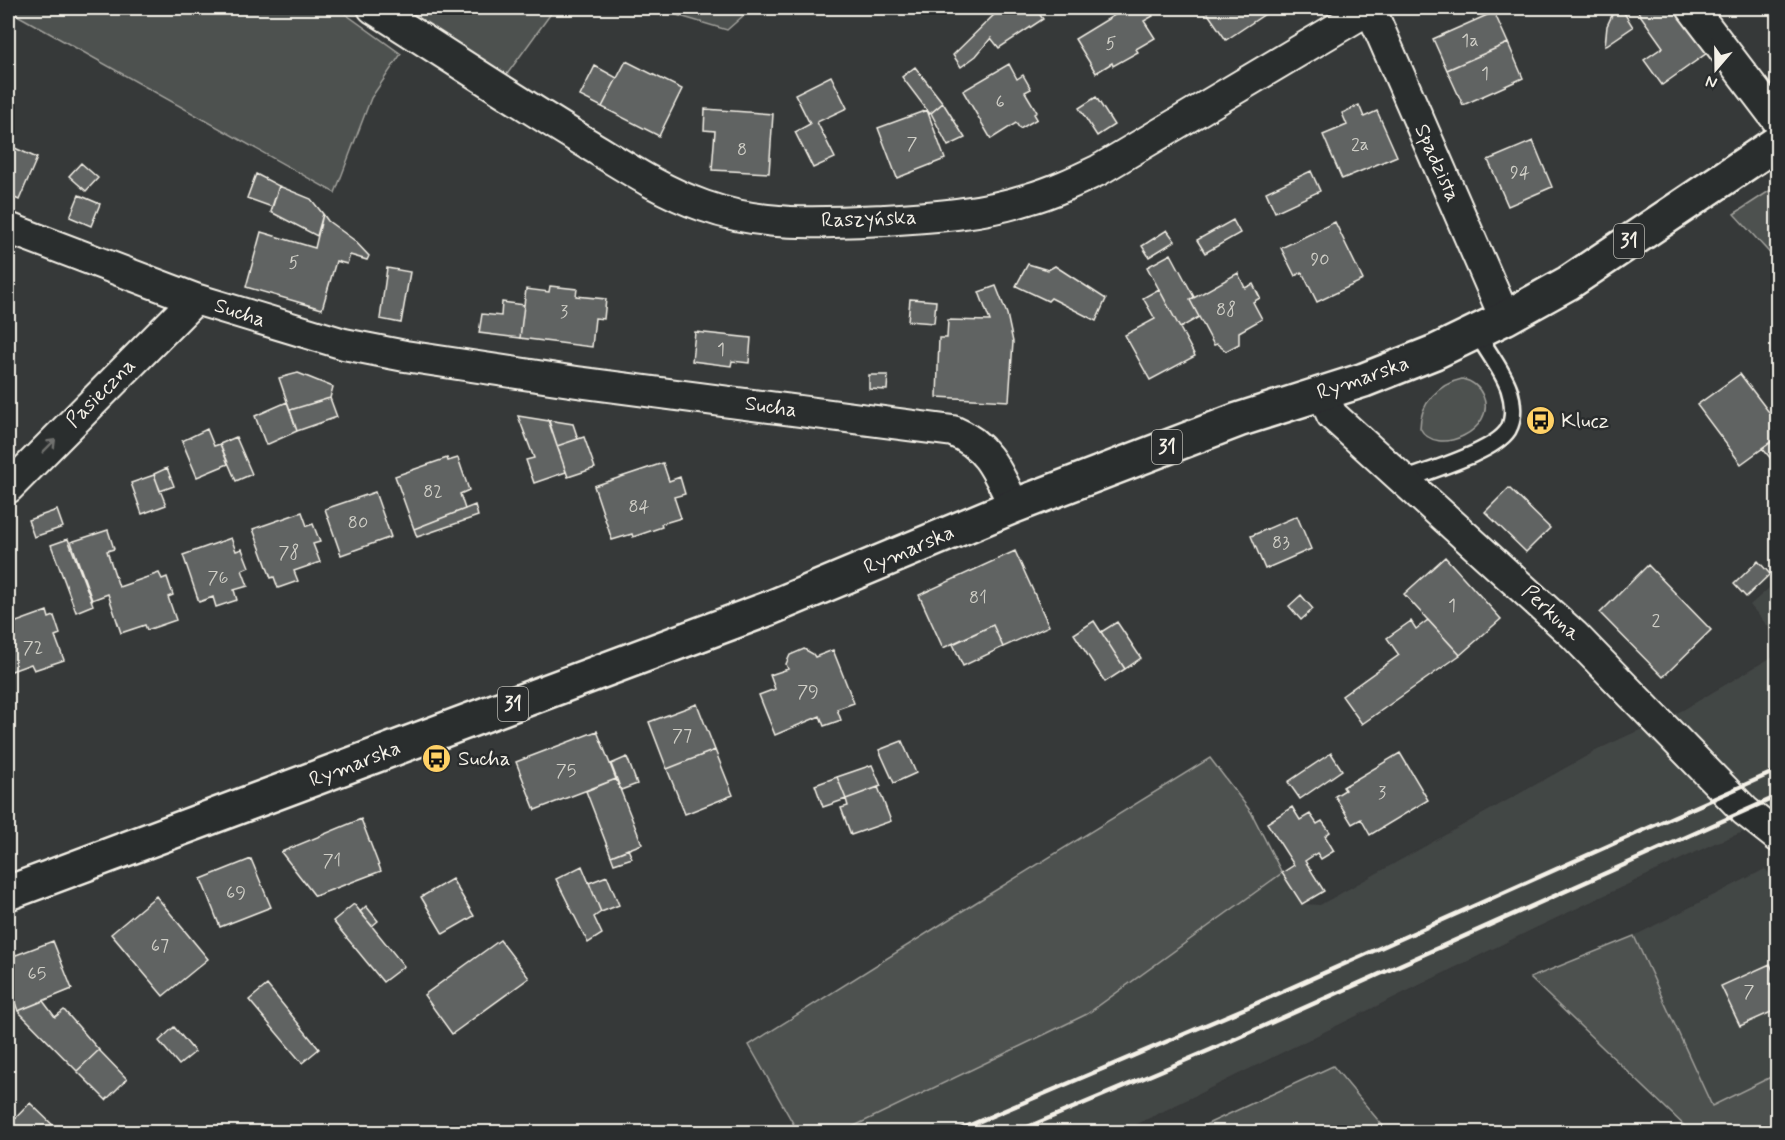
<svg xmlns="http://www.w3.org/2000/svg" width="1785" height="1140" font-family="Mynerve,sans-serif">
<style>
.built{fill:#434645}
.green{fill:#4e514f;stroke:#a1a19c;stroke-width:1.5}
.building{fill:#616362;stroke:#f4f1e8;stroke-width:1.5}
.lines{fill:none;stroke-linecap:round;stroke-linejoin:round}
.service-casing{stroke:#f4f1e8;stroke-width:20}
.minor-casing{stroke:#f4f1e8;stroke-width:34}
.primary-casing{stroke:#f4f1e8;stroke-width:38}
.service{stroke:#2a2d2e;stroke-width:15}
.minor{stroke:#2a2d2e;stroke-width:30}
.primary{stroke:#2a2d2e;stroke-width:33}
.rail{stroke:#f4f1e8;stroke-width:4.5}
.oneway{stroke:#71726f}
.labels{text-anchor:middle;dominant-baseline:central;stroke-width:5;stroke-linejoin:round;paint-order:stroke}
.number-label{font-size:18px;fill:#cfcec6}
.shield{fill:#2a2d2e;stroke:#b7b6b0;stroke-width:1.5}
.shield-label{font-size:20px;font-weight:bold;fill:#f4f1e8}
.street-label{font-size:21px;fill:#f4f1e8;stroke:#2a2d2e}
.poi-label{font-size:21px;fill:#f4f1e8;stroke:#2a2d2e;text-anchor:start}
</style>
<rect width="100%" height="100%" fill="#363939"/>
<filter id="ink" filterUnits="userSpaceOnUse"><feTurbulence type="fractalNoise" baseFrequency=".0167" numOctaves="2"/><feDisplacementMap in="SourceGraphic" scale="12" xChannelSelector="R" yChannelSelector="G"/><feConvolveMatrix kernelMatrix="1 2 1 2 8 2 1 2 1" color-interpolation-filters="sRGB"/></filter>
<g filter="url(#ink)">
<path class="built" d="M1777 581V637L1750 605Z
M1777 654V819L1715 843 1531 930 1121 1132H842L1087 1014 1282 873 1302 904 1320 905 1603 747 1683 710Z
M1765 869 1777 881V1074L1712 1106 1634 936Z"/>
<path class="green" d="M8 8H337L401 54 371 98 335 193 8 10Z
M400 8H555L505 77Z
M653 8H752L727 30Z
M1777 186V261L1734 214Z
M1462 379C1472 381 1479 386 1483 396 1498 429 1436 459 1420 428 1420 403 1439 384 1462 379Z
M1210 758 1251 812 1282 873 1087 1014 842 1132H798L749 1045 975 903Z
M1634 936 1712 1106 1777 1074V1132H1691L1530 978Z
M1333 1066 1388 1132H1190Z"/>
<path class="building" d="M1001 8H1035L1043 19 999 48 991 38 976 56 961 67 953 55Z
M1126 8H1148L1153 16 1144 21 1155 38 1136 49 1138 52 1113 66 1112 63 1096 73 1075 39Z
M1204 8H1274L1226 40Z
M1618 8H1621L1633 27 1605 46 1607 26 1613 13Z
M1644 8H1674L1707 53 1662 85 1644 60 1663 47 1638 12Z
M1494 12 1508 43 1447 70 1433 39Z
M1508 43 1523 78 1463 105 1447 70Z
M626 61 682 89 659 136 602 107Z
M1009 64 1017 79 1023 75 1031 89 1025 92 1037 112 1034 114 1037 119 1020 129 1016 123 991 139 963 91Z
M595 66 617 78 602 107 580 96Z
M915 67 943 103 930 114 902 77Z
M831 76 847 108 817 122 835 158 813 168 795 132 810 124 795 94Z
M1096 97 1114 125 1097 136 1079 108Z
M943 103 965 138 948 146 931 113Z
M1359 105 1364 117 1377 111 1397 156 1342 179 1323 135 1347 125 1342 113Z
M705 109 773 114 769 173 712 170 715 131 704 130Z
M927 110 945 159 897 178 878 128Z
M1533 141 1552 187 1508 206 1488 160Z
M8 145 37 158 19 200 8 195Z
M81 163 98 178 86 191 69 176Z
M1311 171 1320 191 1275 212 1266 192Z
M256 174 279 186 272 207 247 198Z
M279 186 311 199 323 214 317 236 271 212Z
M79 195 100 204 91 226 70 217Z
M323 214 328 221 354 240 369 256 367 260 350 255 347 264 336 261 322 309 246 287 261 232 315 248Z
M1233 220 1240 233 1205 253 1197 240Z
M1335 222 1363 280 1317 302 1302 272 1295 276 1281 248Z
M1167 230 1175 241 1149 257 1142 246Z
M1171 254 1194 297 1190 300 1199 317 1180 328 1147 267Z
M1028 264 1048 270 1055 266 1106 299 1096 321 1051 298 1048 301 1016 286Z
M387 268 410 272 401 323 380 319Z
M1238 273 1245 288 1253 284 1260 298 1253 302 1262 319 1239 332V344L1226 351 1217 344 1214 345 1190 300Z
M550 286 577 289 576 296 606 299 604 319 595 318 592 347 520 338 526 289 549 292Z
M996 286 1007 314 1013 342 1009 401 937 397 939 338H947L948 320 990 321 979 292Z
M1159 289 1195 356 1150 380 1125 335 1155 319 1143 298Z
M910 299 936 301 934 323 908 321Z
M502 302 524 305 520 338 479 333 482 314 501 316Z
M695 332 751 338 749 363 732 361 731 366 692 361Z
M298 373 333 387 330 398 290 410 279 378Z
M1740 374 1778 424V437L1741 464 1697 405Z
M869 375H888L887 390 869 389Z
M330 398 337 417 297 431 290 410Z
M287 402 297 431 266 445 255 416Z
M518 416 549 421 566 472 534 483 526 460 534 458Z
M548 420 573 424 578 439 557 446Z
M207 429 214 446 220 444 228 464 197 477 182 441Z
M236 437 252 474 236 481 220 444Z
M584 437 595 468 568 477 557 446Z
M1778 437V456L1772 460 1762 448Z
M447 458 448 461 458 458 469 490 460 494 465 509 414 529 395 476Z
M663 463 669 481 680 477 685 494 674 497 681 518 661 524 662 527 633 537 632 534 612 540 594 486Z
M167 468 174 486 160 491 154 474Z
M154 475 166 505 142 514 131 483Z
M1509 488 1550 528 1526 552 1485 512Z
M375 492 391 537 341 555 325 509Z
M475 505 478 516 417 537 414 529Z
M57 510 63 527 34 537 28 520Z
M302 512 307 526 313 524 320 542 313 544 320 562 294 571 298 581 278 588 274 577 271 578 253 529Z
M1297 516 1311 549 1265 569 1251 536Z
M108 530 114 549 107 551 119 587 159 573 162 579 167 577 173 595 168 597 176 620 147 630 145 625 121 633 108 594 92 600 71 542Z
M231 538 236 551 242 549 249 567 242 570 248 586 234 590 237 600 216 607 213 597 199 602 183 555Z
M68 539 93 605 76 612 51 545Z
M1015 551 1049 626 1003 647 993 625 943 648 919 595Z
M1445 557 1501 619 1460 655 1404 594Z
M1758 561 1770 574 1746 597 1734 584Z
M1648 565 1711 630 1663 677 1600 613Z
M1301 595 1313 609 1301 620 1289 606Z
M47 611 49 618 54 616 60 634 55 636 64 660 34 670 31 664 9 672 8 625Z
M1428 620 1460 655 1362 724 1342 696 1399 655 1387 638 1411 621 1416 629Z
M1094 621 1125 669 1105 682 1074 634Z
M1117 622 1141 658 1125 669 1101 632Z
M993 625 1003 647 963 666 953 644Z
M804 649 813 654 815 657 833 650 854 703 837 709 841 720 824 726 820 716 775 735 759 695 775 689 770 675 788 669 786 664 790 655Z
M697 704 715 750 667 769 649 722Z
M597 731 616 779 535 810 516 762Z
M902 741 916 773 894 783 879 750Z
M715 750 733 795 685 814 667 769Z
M1331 753 1342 770 1300 799 1288 782Z
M1400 753 1428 800 1370 835 1361 819 1352 824 1335 796 1345 790 1343 787Z
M627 757 637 784 621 790 611 764Z
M872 765 881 786 846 799 837 777Z
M837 777 846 799 823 807 815 785Z
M616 779 642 844 611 856 586 791Z
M878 787 891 821 851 835 841 808 848 806 846 799Z
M1292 807 1300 820 1310 814 1317 824 1322 821 1330 832 1325 836 1334 851 1321 859 1317 853 1305 861 1324 891 1302 904 1282 873 1294 865 1267 823Z
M361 819 381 871 315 896 281 852Z
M628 849 632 858 614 864 611 856Z
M251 859 271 907 220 927 201 879Z
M582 866 601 912 594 917 602 934 588 943 556 879Z
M607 876 619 905 601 912 589 883Z
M452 879 474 916 443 934 421 897Z
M156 896 208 959 163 996 111 934Z
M354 904 404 966 383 982 333 921Z
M366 906 378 921 372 926 360 912Z
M500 940 529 978 452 1034 424 995Z
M53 941 72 989 18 1011 14 1000 8 1002V958Z
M1770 964 1778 981 1771 984 1778 998V1009L1740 1026 1721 986Z
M267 985 319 1049 302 1063 249 1000Z
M43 1001 55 1017 64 1010 99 1050 77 1071 18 1011Z
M174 1027 195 1052 179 1065 159 1041Z
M99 1050 127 1079 106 1100 77 1071Z
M30 1103 60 1132H8V1126Z"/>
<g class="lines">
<defs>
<path id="service" d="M1405 480C1430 470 1494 452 1508 430 1515 418 1513 401 1509 389 1503 371 1486 350 1477 333"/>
<path id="minor" d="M373 8C445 53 515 100 588 144 625 167 663 192 704 206 762 227 824 223 884 220 932 217 982 214 1028 199 1053 192 1076 181 1099 170L1371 8
M1370 8 1505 318
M1692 8 1778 121
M8 228 195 299 344 344 405 356 577 382 953 431C989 446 998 473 1014 506
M1322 393 1332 415 1574 635 1745 811 1778 837
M8 488 195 299"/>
<path id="primary" d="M8 893 770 608 1014 506 1238 420 1364 380 1435 352 1505 318 1568 283 1778 142"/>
</defs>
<use href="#service" class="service-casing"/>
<use href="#minor" class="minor-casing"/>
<use href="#primary" class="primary-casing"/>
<use href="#service" class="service"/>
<use href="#minor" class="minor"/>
<use href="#primary" class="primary"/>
<path class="rail" d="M954 1132 1248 1007 1778 770
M1016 1132 1210 1050 1778 796"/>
</g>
<defs><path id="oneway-shaft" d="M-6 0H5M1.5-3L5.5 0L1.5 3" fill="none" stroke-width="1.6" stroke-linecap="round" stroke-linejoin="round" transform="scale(1.5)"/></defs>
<use class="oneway" href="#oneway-shaft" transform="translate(49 446) rotate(-45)"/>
</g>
<defs>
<symbol id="bus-disc" viewBox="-11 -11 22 22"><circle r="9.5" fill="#ffd166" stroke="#2a2d2e"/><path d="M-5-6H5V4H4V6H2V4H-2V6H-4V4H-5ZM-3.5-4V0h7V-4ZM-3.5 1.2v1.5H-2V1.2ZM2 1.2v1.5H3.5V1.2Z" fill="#111"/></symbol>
</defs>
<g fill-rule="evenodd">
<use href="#bus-disc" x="1524" y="404" width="33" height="33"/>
<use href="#bus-disc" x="420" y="742" width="33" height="33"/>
</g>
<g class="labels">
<g class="number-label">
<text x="1470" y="41">1a</text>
<text x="1111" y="44">5</text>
<text x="1485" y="74">1</text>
<text x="1000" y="102">6</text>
<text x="912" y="144">7</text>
<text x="1360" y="145">2a</text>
<text x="742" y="150">8</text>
<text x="1520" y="173">94</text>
<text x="1320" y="260">90</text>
<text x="294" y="263">5</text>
<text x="1226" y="310">88</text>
<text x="564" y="312">3</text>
<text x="721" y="350">1</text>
<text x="433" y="492">82</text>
<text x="639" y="507">84</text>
<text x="358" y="523">80</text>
<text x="1281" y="543">83</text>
<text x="289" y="553">78</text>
<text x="218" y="578">76</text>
<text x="978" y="598">81</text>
<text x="1452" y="606">1</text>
<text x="1656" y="621">2</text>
<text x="33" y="648">72</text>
<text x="808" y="692">79</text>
<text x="682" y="736">77</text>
<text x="566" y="771">75</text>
<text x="1382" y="793">3</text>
<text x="332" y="861">71</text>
<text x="236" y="893">69</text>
<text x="160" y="946">67</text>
<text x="37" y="974">65</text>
<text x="1749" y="992">7</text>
</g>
<g class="shield">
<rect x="1614" y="224" width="30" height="34" rx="4.5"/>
<rect x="1152" y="430" width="30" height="34" rx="4.5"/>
<rect x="498" y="687" width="30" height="34" rx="4.5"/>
</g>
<g class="shield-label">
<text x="1629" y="241">31</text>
<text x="1167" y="447">31</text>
<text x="513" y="704">31</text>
</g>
<g class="street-label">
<text transform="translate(1437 163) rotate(66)">Spadzista</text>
<text transform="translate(869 219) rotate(-2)">Raszyńska</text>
<text transform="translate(240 313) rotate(18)">Sucha</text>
<text transform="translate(1363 378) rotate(-19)">Rymarska</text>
<text transform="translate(101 393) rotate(-45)">Pasieczna</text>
<text transform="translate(771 407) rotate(8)">Sucha</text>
<text transform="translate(909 550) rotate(-23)">Rymarska</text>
<text transform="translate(1551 613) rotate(43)">Perkuna</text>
<text transform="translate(355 764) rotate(-21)">Rymarska</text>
</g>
<g class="poi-label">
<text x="1561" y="421">Klucz</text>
<text x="458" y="759">Sucha</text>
</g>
</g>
<rect width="1785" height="1140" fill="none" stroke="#2a2d2e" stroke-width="30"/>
<rect x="15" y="15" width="1755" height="1110" fill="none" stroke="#f4f1e8" stroke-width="2" filter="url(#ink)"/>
<g transform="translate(1716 69) rotate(200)" stroke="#2a2d2e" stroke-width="4.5" paint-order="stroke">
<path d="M0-4.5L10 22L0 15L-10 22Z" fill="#f4f1e8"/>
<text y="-9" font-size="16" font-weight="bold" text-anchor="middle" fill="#f4f1e8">N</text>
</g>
</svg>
